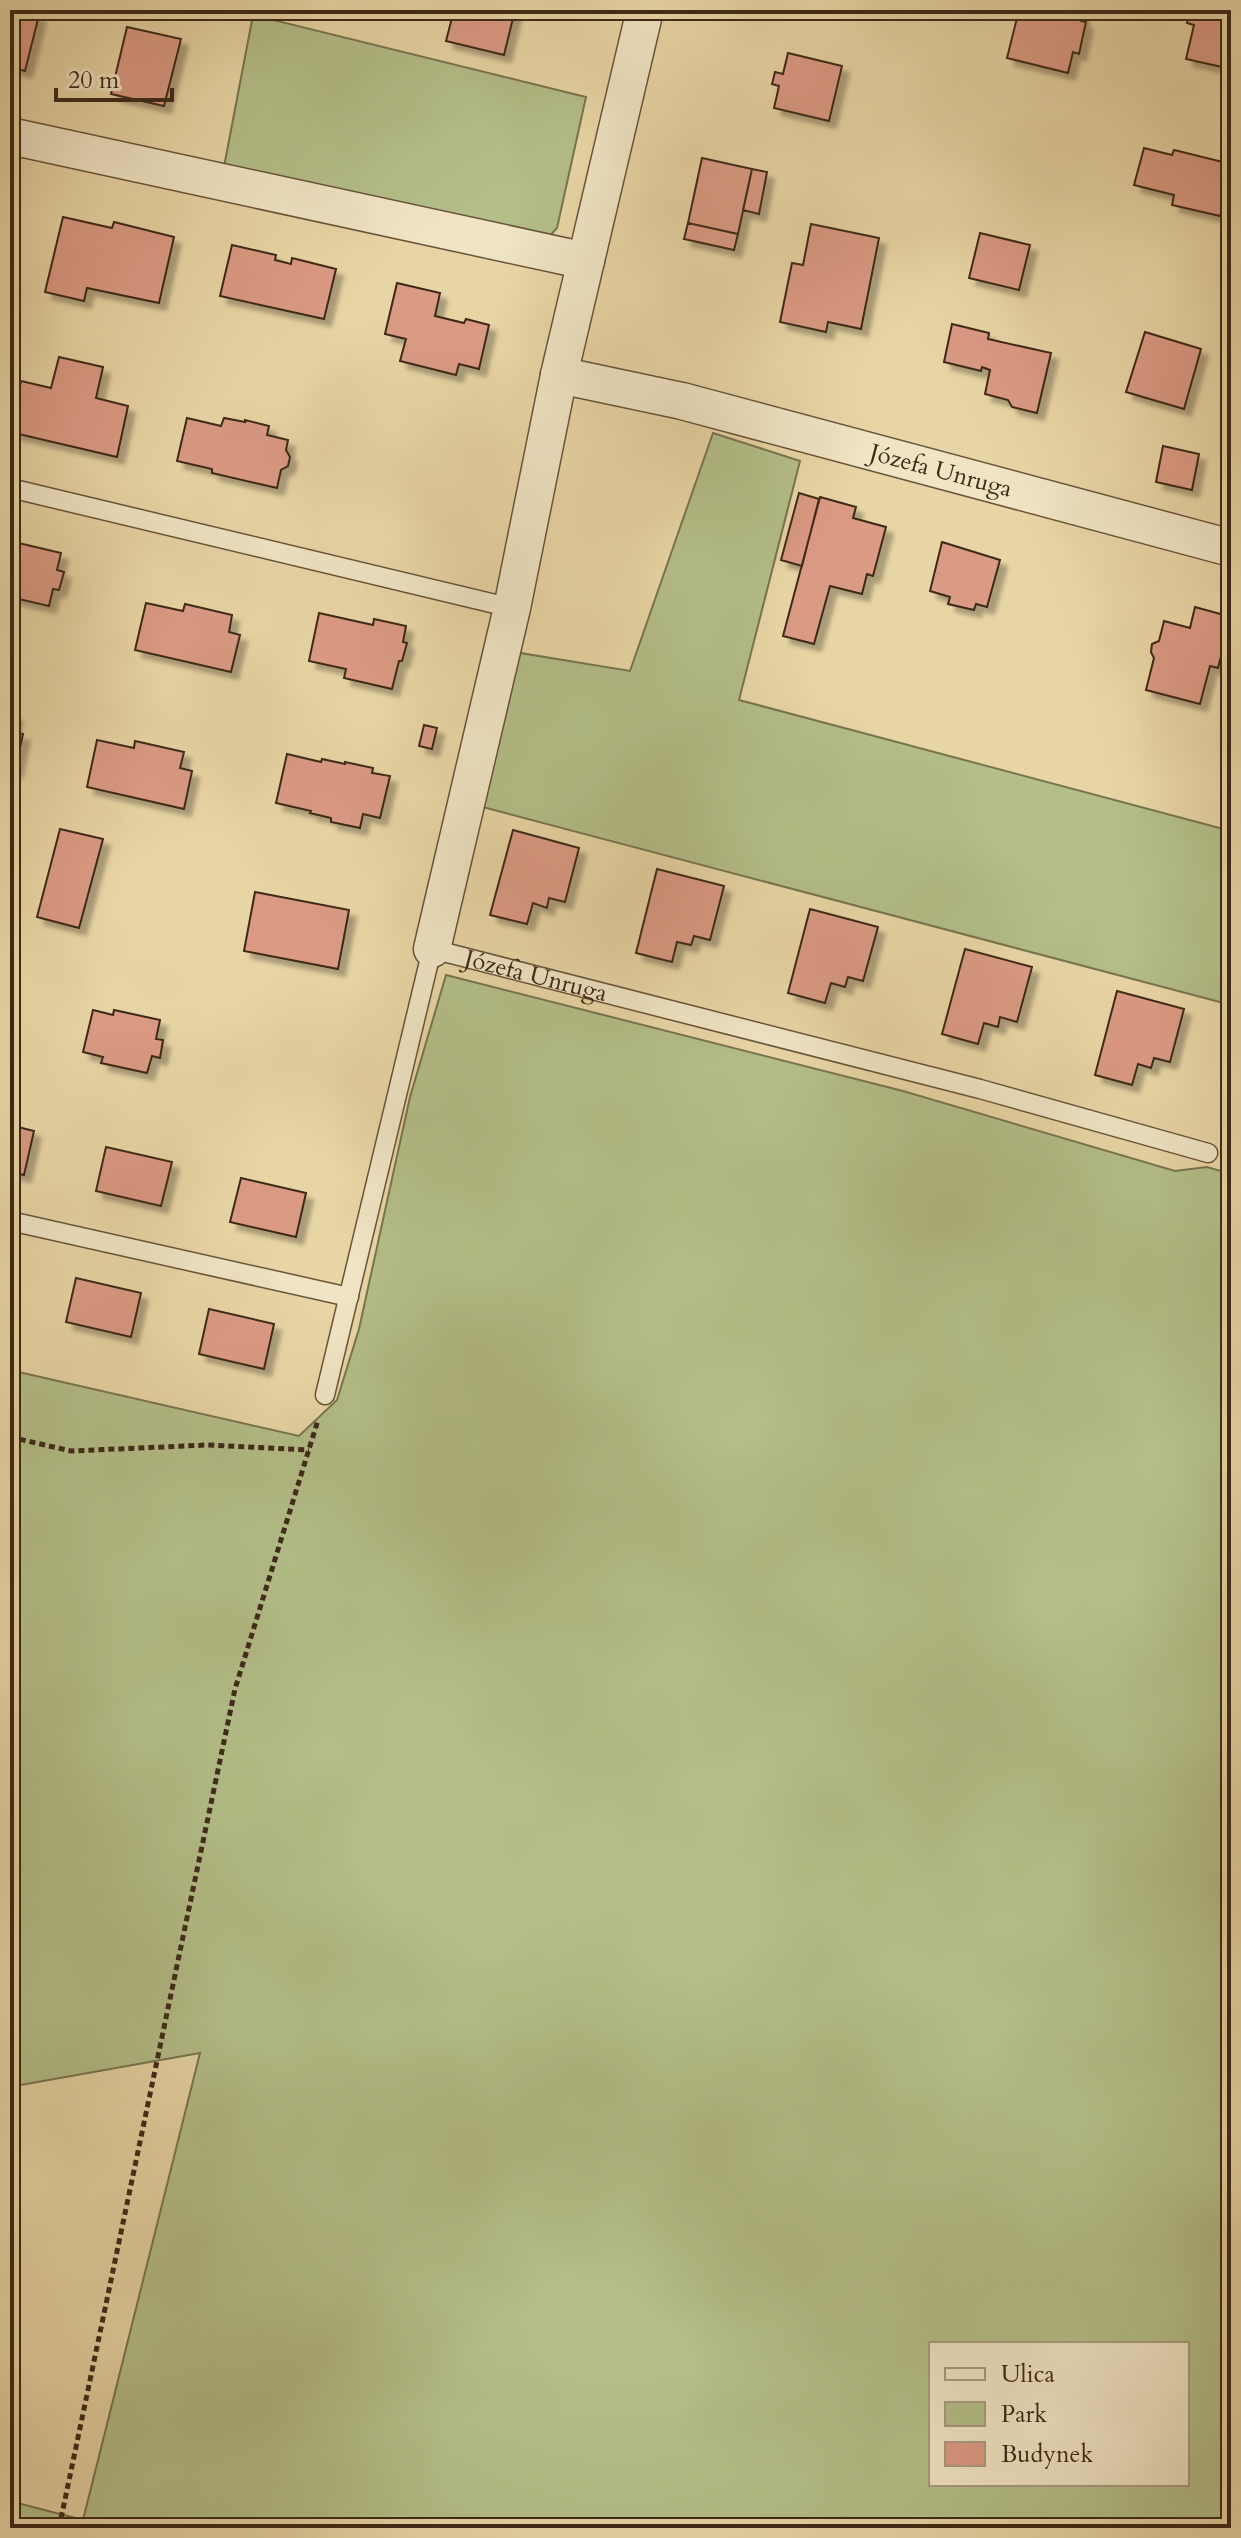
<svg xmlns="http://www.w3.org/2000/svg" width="1241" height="2538" font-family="Cardo,serif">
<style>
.green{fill:#b3be88;stroke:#787450;stroke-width:2;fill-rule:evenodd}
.building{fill:#db9a84;stroke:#3d2918;stroke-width:2;filter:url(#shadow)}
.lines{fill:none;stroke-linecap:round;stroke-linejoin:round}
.service-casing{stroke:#68543b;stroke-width:21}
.minor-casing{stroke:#68543b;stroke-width:39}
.path{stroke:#3d2918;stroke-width:5;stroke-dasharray:6 4;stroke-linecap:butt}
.service{stroke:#f0e4c4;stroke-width:18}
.minor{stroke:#f0e4c4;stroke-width:36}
.labels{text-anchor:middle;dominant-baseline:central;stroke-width:7;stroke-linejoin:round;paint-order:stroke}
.street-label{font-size:24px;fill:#3d2918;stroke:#f0e4c4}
</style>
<defs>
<filter id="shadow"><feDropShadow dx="7" dy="7" stdDeviation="2" flood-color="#0004"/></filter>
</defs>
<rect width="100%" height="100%" fill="#e8d5a5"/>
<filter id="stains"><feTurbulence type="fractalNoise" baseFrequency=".0025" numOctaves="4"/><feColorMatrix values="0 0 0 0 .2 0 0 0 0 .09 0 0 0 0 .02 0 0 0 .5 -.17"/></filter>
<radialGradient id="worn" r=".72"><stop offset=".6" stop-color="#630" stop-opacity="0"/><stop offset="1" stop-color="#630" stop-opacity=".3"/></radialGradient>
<path class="green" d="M253 15 586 97 557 228 538 249 223 172Z
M713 433 800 461 739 700 1231 831V1005L479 806 520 653 630 671Z
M446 975 903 1091 1175 1171 1207 1167 1231 1174V2528H10V2501L83 2520 200 2053 21 2085 10 2080V1370L299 1436 337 1400 359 1329 410 1097ZM931 2344H1187V2484H931Z"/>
<path class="building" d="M10 10 39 15 25 71 10 67Z
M444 10H515L504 55 446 41 453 14Z
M1019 10H1083L1081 21 1086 22 1079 54 1073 52 1068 73 1007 58Z
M1190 10H1231V69L1186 59 1194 25 1187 23Z
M127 27 181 39 164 106 111 94Z
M788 53 842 66 829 121 774 108 779 86 772 84 775 72 783 74Z
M1144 148 1172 155 1174 150 1231 164V199L1225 197 1220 216 1172 205 1174 195 1134 185Z
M702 158 752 169 738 234 688 223Z
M752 169 767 172 759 214 743 210Z
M63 217 112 228 114 222 174 237 159 303 87 288 84 301 45 292Z
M688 223 738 234 734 250 684 239Z
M811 224 879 238 861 329 828 322 826 332 780 322 792 263 803 265Z
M980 233 1030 245 1019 290 969 278Z
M232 245 276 255 275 260 291 264 292 258 336 269 324 319 220 296Z
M397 283 440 293 435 316 464 323 466 319 489 325 479 369 459 364 456 375 400 361 406 339 385 334Z
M952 324 989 333 988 339 1051 353 1037 413 1012 407 1008 400 985 394 990 370 982 367 981 371 944 362Z
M1145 332 1201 349 1184 409 1126 392Z
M59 357 103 367 96 398 128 406 117 457 10 432 21 381 51 388Z
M187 418 221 426 224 418 245 422V420L269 426 267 435 288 440 286 450 290 457 288 466 281 470 277 488 212 473V469L177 461Z
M1163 446 1199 454 1192 490 1156 482Z
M799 493 819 499 802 566 781 560Z
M820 497 856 507 853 518 886 527 873 576 867 574 862 594 830 586 814 644 783 636Z
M10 541 61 553 57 570 64 572 59 590 53 589 49 606 10 597Z
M942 542 1000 560 987 607 976 604 974 610 948 604 950 597 930 591Z
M146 603 183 611 185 604 232 615 229 632 240 635 231 672 135 650Z
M1195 607 1231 617 1218 668 1210 666 1200 704 1146 690 1154 658 1151 652 1152 644 1159 641 1164 621 1190 628Z
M319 613 373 625 374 619 406 626 403 642 407 643 402 661H399L392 689 344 678 346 669 309 661Z
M10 713 16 715 12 732 23 734 15 771 10 770Z
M424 725 437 728 432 749 419 746Z
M97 740 134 748 135 741 184 752 180 768 192 771 184 809 87 787Z
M287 754 321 762 322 759 345 764V762L373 768 372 773 390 776 380 818 363 814 360 828 331 822V818L310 813 311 811 276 803Z
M60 829 103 839 79 928 37 917Z
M513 830 579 848 565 902 549 898 547 908 533 903 527 924 490 915Z
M657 869 724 886 710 940 694 936 691 945 677 942 672 962 636 953Z
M255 892 349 910 338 969 244 951Z
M810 909 878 927 863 981 848 977 845 987 831 983 825 1003 788 993Z
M965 949 1032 967 1017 1022 1000 1017 998 1027 984 1023 978 1044 942 1034Z
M1117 991 1184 1009 1170 1062 1154 1058 1151 1068 1138 1064 1132 1085 1095 1075Z
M93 1010 113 1015 114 1010 160 1020 156 1039 163 1040 160 1058 152 1056 147 1073 101 1063 103 1057 83 1052Z
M10 1125 34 1131 24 1175 10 1172Z
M106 1147 172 1162 161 1206 96 1191Z
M241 1178 306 1193 296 1237 230 1222Z
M76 1278 141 1293 131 1337 66 1322Z
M209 1309 274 1324 264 1369 199 1354Z"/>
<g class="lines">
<defs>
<g id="service">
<path d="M10 488 512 608"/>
<path d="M10 1221 349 1297"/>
<path id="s1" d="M325 1395 432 949 980 1089 1208 1153"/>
</g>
<g id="minor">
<path d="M10 136 586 261"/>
<path id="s2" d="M559 375 682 401 1231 548"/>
<path d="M432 949 512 608 559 375 645 10"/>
</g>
</defs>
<use href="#service" class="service-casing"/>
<use href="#minor" class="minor-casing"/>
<path class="path" d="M10 1437 71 1451 207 1445 309 1450
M59 2528 235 1689 318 1420"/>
<use href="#service" class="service"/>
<use href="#minor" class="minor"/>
</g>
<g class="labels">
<g class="street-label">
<text stroke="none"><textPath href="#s2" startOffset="394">Józefa Unruga</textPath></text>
<text stroke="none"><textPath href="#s1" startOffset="566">Józefa Unruga</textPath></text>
</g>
</g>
<rect width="1241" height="2538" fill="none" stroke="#e8d5a5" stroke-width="40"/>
<rect x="12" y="12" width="1217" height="2514" fill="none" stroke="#3d2918" stroke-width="4"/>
<rect x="20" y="20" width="1201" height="2498" fill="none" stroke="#3d2918" stroke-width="2"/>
<rect x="929" y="2342" width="260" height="144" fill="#f0e4c4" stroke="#a8997f" stroke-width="2"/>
<rect x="945" y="2368" width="40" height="12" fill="#f0e4c4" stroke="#a8997f" stroke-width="2"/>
<text x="1001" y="2382" font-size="24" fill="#3d2918">Ulica</text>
<rect x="945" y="2402" width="40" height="24" fill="#b3be88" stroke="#a8997f" stroke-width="2"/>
<text x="1001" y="2422" font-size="24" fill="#3d2918">Park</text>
<rect x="945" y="2442" width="40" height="24" fill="#db9a84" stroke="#a8997f" stroke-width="2"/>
<text x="1001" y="2462" font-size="24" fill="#3d2918">Budynek</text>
<path d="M56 88v12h116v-12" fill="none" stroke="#3d2918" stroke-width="4"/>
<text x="68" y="88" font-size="24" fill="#3d2918" stroke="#f0e4c4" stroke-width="6" paint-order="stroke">20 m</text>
<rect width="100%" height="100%" filter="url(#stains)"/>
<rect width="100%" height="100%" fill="url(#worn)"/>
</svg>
